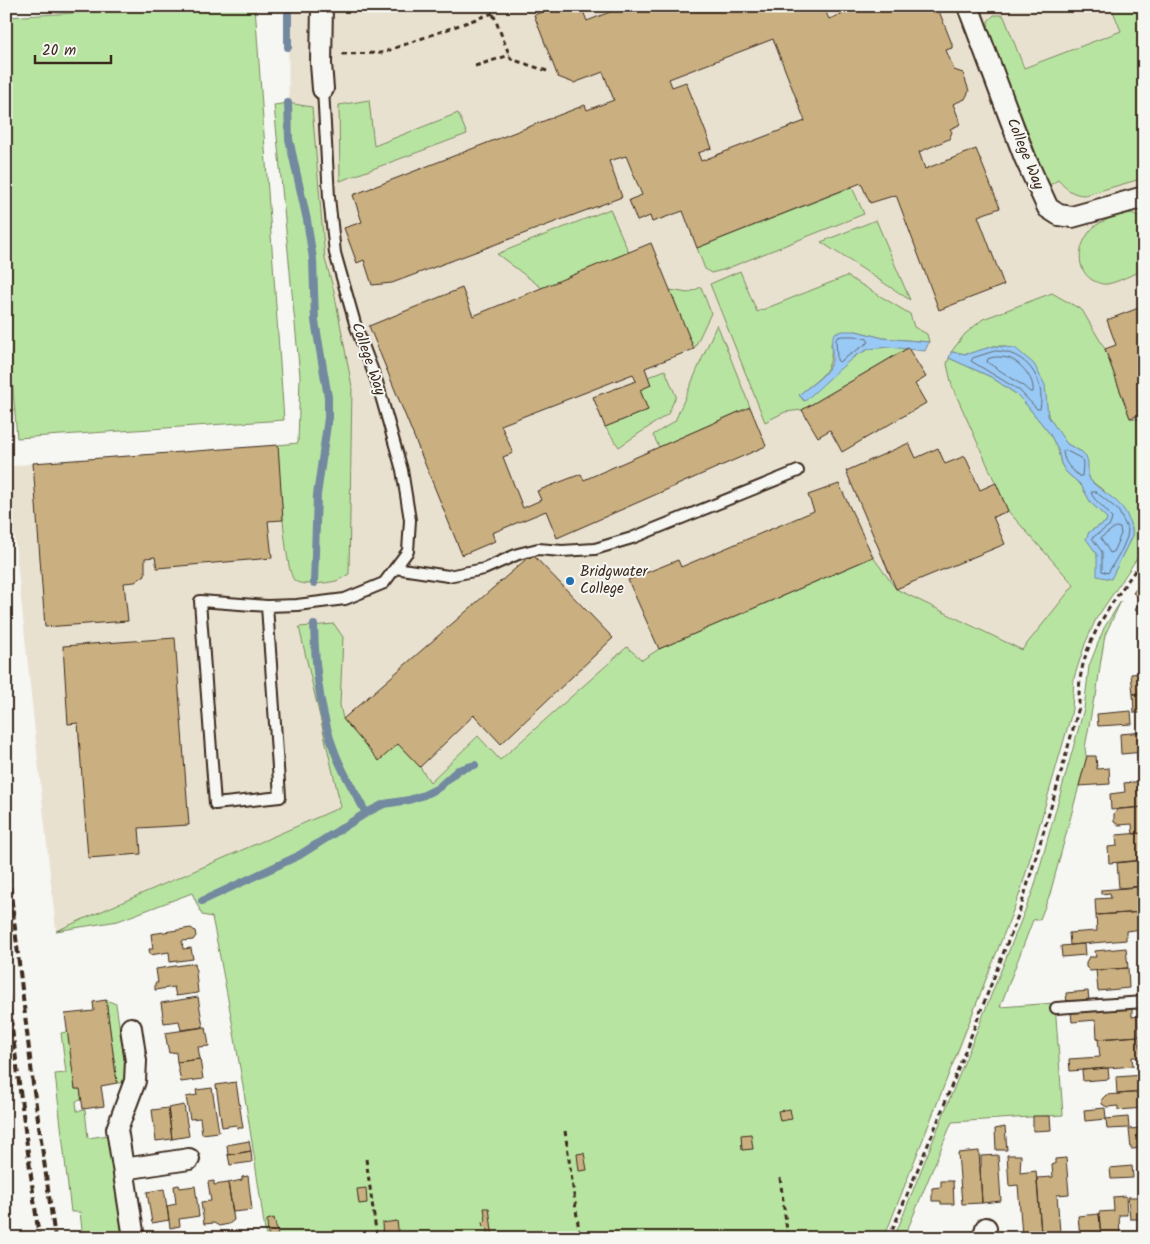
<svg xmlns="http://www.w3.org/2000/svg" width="1150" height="1244" font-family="Kalam,sans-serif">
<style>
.built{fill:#e9e1d0}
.green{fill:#b8e4a1;stroke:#7a8760}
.water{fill:#99c9f5;stroke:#73899f}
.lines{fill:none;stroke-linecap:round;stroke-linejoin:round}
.shore{stroke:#616a74;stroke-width:1}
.stream{stroke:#73899f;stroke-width:8}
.building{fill:#cab080;stroke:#3b2a1e;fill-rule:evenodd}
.lane-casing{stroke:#3b2a1e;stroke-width:14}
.street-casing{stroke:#3b2a1e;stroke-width:24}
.path{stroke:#3b2a1e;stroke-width:3;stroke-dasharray:5 4;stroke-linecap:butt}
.lane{stroke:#f6f6f2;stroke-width:10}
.street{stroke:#f6f6f2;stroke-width:20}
.rail{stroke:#3b2a1e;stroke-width:4;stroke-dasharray:8 4;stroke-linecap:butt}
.poi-dot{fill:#1f6fb2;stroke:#f6f6f2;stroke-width:2}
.labels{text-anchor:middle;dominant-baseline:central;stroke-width:4;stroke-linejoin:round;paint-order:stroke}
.street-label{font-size:15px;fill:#3b2a1e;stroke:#f6f6f2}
.poi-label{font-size:15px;fill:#3b2a1e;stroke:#f6f6f2;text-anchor:start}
</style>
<rect width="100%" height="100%" fill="#f6f6f2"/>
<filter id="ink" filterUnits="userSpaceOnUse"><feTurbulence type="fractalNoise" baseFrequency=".02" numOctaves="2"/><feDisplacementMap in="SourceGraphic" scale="10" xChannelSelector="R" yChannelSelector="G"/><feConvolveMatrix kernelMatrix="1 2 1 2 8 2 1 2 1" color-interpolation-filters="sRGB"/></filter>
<g filter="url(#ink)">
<path class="built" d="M288 6H1144V548L1096 619 1085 644 1074 678 1072 709 1070 719 1020 893 953 1067 255 1161 227 989 212 918 202 915 192 893 118 921 56 931 7 467 33 463 325 441 289 138Z"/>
<path class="green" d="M193 6H255L284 420 17 438 6 305V17Z
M1111 6H1144V178L1085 195C1073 195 1066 189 1058 180L1050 185 1047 181 989 34 988 21 994 15H1003L1005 19 1024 68 1121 31Z
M369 100 374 146 458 113 467 134 340 181 339 105Z
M288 103 312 107 325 259 334 291 352 387 349 574C345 576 340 580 336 581 327 583 300 587 294 580 284 568 279 466 278 445L298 443 300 376 274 105Z
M852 187 864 214 723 270 711 273 705 269 697 248Z
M610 209 629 253 542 288 497 254Z
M1132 213 1144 219V270C1132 274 1119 282 1107 284 1102 285 1097 282 1092 280 1073 267 1079 240 1095 226 1105 219 1120 215 1132 213Z
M876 220 910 300 821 242Z
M740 271 757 312 847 276 910 314 914 327 927 334 929 342 883 338 856 331 831 343C834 373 819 377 799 395L804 401C820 386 849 356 869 349 881 344 896 347 908 348L802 410 785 412 765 422 710 284Z
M701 287 711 313 694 349 670 290 688 293Z
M1052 293 1082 310 1105 349 1130 418 1144 420V548L1096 619 1085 644 1074 678 1072 709 1070 719 1020 893 884 1238H266C251 1131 234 1024 212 917L202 915 192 893 118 921 56 931 341 807 299 627 334 624 343 637 340 705 343 719 379 760 398 744 420 767 430 782 478 736 500 760 627 647 642 660 659 649 873 557 896 589 1022 650 1074 585 1008 511 952 386 947 364 949 358 991 377 1016 394 1024 402 1050 434 1058 450 1061 464 1066 472 1081 485 1091 503 1107 518 1106 522 1089 532 1087 539 1097 554 1098 562 1111 578 1132 536V528L1129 522 1104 491 1090 480 1082 452 1067 444 1061 437 1048 416 1045 393 1004 346H994L968 354 951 352 965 334 983 319Z
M717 324 750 407 659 447 653 435 675 421Z
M665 370 676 396 668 414 619 447 605 427 648 410 640 390 651 385 648 377Z
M1121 601 1105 635 1100 666 1096 697 1094 698 1085 748 1086 756H1087L1050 894 1040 919 1033 920 1000 1007 1055 1003 1063 1115 952 1122 904 1238H894L1034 888 1084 709 1089 666 1104 628Z
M106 1000 116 1004 125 1065V1083H117Z
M68 1032 75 1089H80L82 1100 76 1101 77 1111 85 1110 88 1138 109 1135 125 1238H83L80 1212H71L55 1074 66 1073 61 1033Z"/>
<path class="water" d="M843 331H856L883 338 929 342 925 351 889 347 869 349 855 356 840 369 805 401 799 395C810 385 829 375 832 360 833 350 829 341 835 333Z
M994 346 1015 348 1034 364 1045 385 1048 416 1067 444 1082 452 1086 456 1088 462V474L1090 480C1103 494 1123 500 1129 520 1130 526 1133 529 1132 536L1111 579 1097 576V554L1086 539 1089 532 1106 522 1107 518 1091 503 1081 485 1066 472 1061 464 1058 450 1050 434 1024 402 1016 394 991 377 949 358 951 352 967 354Z"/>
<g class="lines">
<path class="shore" d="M843 336H855L867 339 869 342 839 362 837 360 836 339 838 337Z
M995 351C1026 351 1046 379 1040 409H1037L1019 390 971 361 973 358Z
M995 357C1000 357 1006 357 1011 359 1022 364 1035 380 1033 392H1030L1022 385 987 362 988 359Z
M1065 450 1082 459 1083 464 1082 476H1079C1071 469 1064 463 1063 452Z
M1092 492H1096L1118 510 1128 530 1127 537 1122 549 1108 573 1102 571V552L1092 538 1110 525 1112 519C1108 509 1097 504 1092 495Z
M1116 527 1120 528 1121 534 1113 552 1110 553 1101 538Z"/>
<path class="stream" d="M288 14V47
M288 103 289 139 307 220 313 259 315 321 328 397V418L317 495 314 583
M366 813 384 804 409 800 424 795 438 788 458 770 475 765
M202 901 298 856 366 813C356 794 344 775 336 755 320 715 315 668 314 625"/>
</g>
<path class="building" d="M557 6H581L587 21 625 6H823L829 19 863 6H877L879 11 890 6H937L952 44V48L946 50 954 70 963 73 969 91 965 99 953 104 960 122 959 125 950 129 952 132 949 139 919 152 925 169 976 149 1000 208 978 216 1004 285 939 310 896 195 870 203 861 183 697 248 683 211 652 222 650 216 637 221 629 200 642 195 626 156 609 161 622 197 392 283 372 285 364 260 357 263 344 228 362 222 353 195 585 105 587 110 614 100 603 72 574 83 558 77 534 15ZM773 39 805 121 701 161 698 153 712 148 686 82 672 87 669 79Z
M651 243 694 349 645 368 651 385 640 390 648 410 605 427 593 397 636 381 633 374 501 425 513 453 503 457 523 508 541 500 537 491 581 474 584 480 750 407 766 446 557 538 546 511 492 533 495 541 462 555 369 326 462 288 473 316Z
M1144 306V414L1130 418 1105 349 1116 345 1107 320Z
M908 348 926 377 915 384 926 403 842 452 830 430 818 437 802 410Z
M909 443 916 458 938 448 945 464 965 456 980 490 996 483 1008 511 993 517 1005 544 896 589 846 471Z
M278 445 283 520 268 521 272 558 157 568 155 557 145 558V575L135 582 124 583 128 621 45 627 33 463Z
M839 484 873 557 659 649 628 580 678 560 681 567 814 511 808 495Z
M532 554 613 638 501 744 474 715 420 767 398 744 379 761 343 719Z
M1144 579V616L1135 610 1142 599 1133 593Z
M175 638 189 825 139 828 141 854 88 858 78 723 68 724 63 646Z
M1144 673V693L1133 694 1131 674Z
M1144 693V713H1134L1133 694Z
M1131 711 1132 724 1098 726 1097 714Z
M1144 732V752L1121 754 1120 734Z
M1137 752H1144V771L1139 772Z
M1087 756H1096L1097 769 1109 768 1110 784 1079 786Z
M1144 781V807L1111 810 1110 794 1125 792 1124 783Z
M1144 807V833L1133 834 1132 824 1119 825 1114 822V814L1118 809Z
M1141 833 1142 844H1144V860L1109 863 1108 847 1117 846 1116 835Z
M1144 860V876H1140L1141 886 1119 888 1117 863Z
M1139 887 1140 907H1144V912L1096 915 1095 899 1111 898 1110 893 1101 894V890Z
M1144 912V918H1141L1142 929 1126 931V940L1070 945 1069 933 1097 931 1096 915Z
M191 928 195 931 196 936 193 940 182 941 183 949 191 948 193 959 170 962 169 952 150 955 149 949H153L151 934Z
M1084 944 1085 955 1062 957 1061 946Z
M1126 948 1128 968 1090 971 1086 967V962L1089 957H1096L1095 951Z
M195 963 198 993 176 996 174 987 155 990V983H158L156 969Z
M1128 968 1129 988 1098 991 1096 970Z
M1088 991 1089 1001 1067 1003 1066 993Z
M198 997 203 1027 181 1030 179 1021 164 1023 161 1003Z
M106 1000 117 1083 101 1086 104 1106 83 1109 80 1089H75L65 1014 94 1011 93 1002Z
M1132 1008V1017L1138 1016 1139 1036 1097 1039 1096 1020 1072 1022 1071 1012Z
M206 1027 209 1046 198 1047 200 1059 177 1062 176 1052 169 1053 165 1033Z
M1139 1036 1141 1057H1132L1133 1066 1070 1071 1069 1059 1100 1057 1098 1039Z
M200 1059 203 1079 181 1082 177 1062Z
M1108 1068 1109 1079 1083 1081 1082 1070Z
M1144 1075V1092L1117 1094 1116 1077Z
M236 1082 243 1128H237L236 1125 222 1127 216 1085Z
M212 1088 219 1132 202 1134 200 1118 190 1119 186 1097 197 1095 196 1090Z
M1144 1092V1108L1118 1110V1106L1107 1107 1102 1104V1099L1106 1095Z
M184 1105 189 1136 172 1139 168 1108Z
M168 1108 172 1139 156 1141 152 1110Z
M1105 1108 1106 1119 1085 1121 1084 1110Z
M790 1109 792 1119 780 1121 778 1111Z
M1033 1116H1050L1051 1130 1033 1131Z
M1128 1117 1129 1128 1107 1129 1106 1119Z
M1005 1127 1007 1150H996L995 1129Z
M1144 1128V1148L1131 1149 1129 1129Z
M751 1134 753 1149 742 1150 741 1135Z
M249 1141 251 1151 228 1155 227 1145Z
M251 1151 252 1162 230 1165 228 1155Z
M979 1151 982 1203 962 1204 958 1153Z
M584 1153 587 1170 579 1171 577 1154Z
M998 1155 1001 1201 982 1203 980 1167H981V1156Z
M1007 1155H1021L1020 1173 1036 1171 1041 1233 1022 1235 1018 1185 1009 1186Z
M1066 1158 1069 1194 1057 1195 1060 1232 1041 1233 1037 1178 1053 1177 1052 1165 1055 1164V1159Z
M1132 1166 1133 1178 1111 1179 1110 1168Z
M248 1176 252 1210 233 1212 228 1183 242 1180V1177Z
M214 1181V1185L228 1183 234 1220 229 1224 219 1226 214 1223 204 1224 201 1202 211 1201 208 1182Z
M941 1181H953L954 1204H941V1201H932V1188L941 1187Z
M179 1185 180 1188 195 1186 199 1216 179 1219 180 1226 170 1228 167 1206 176 1204 174 1186Z
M366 1188 367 1203 359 1204 357 1189Z
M164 1189 169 1220 152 1223 147 1192Z
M1126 1196 1127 1215H1119L1120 1238H1101L1099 1212 1114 1211 1113 1197Z
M1128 1197H1139L1140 1219H1130Z
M484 1208H489L493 1238H488L486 1226 483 1227 482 1222 486 1221Z
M1099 1214 1101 1238H1080L1078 1216Z
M274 1218 278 1235 268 1236 267 1220Z
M397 1221 399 1237 383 1238 382 1223Z"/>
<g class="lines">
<defs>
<path id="lane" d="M395 568 448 576 484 569 518 554 538 549 562 551 595 549 632 538 798 471
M267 606 280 797 215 804 200 601 267 606 297 605 345 599 384 583 408 551 410 520 402 470 377 382 356 327 335 253 329 197 323 89
M1056 1008 1144 1002"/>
<path id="street" d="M322 6 321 64 323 89
M968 6 1025 158 1048 208 1059 215 1072 217 1144 197
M131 1028 136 1061 135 1081 117 1129 134 1238
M124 1169 189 1159
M983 1238 986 1228"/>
</defs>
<use href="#lane" class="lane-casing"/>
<use href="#street" class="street-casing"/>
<path class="path" d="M490 6 511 59 547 71
M342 54 381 53 493 13
M475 66 510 55
M565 1131 580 1238
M366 1159 377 1238
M780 1178 788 1238
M889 1238 937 1123 1019 913 1057 787 1079 707C1079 698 1079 689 1080 680 1086 634 1118 595 1144 558"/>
<use href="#lane" class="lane"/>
<use href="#street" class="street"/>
<path class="rail" d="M6 851 33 1084 55 1238
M6 982 39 1238"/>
</g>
</g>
<circle class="poi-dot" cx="570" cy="581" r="5"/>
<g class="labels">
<g class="street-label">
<text transform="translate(1025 154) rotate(68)">College Way</text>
<text transform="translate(368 359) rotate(71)">College Way</text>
</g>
<g class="poi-label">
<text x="580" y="572">Bridgwater<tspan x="580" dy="17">College</tspan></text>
</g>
</g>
<rect width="1150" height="1244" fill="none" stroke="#f6f6f2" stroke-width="25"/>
<rect x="12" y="12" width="1125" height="1219" fill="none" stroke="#3b2a1e" stroke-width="2" filter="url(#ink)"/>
<path d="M35 55v8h76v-8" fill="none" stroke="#3b2a1e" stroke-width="2.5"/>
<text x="42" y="55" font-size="15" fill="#3b2a1e" stroke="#f6f6f2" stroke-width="4" paint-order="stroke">20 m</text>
</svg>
